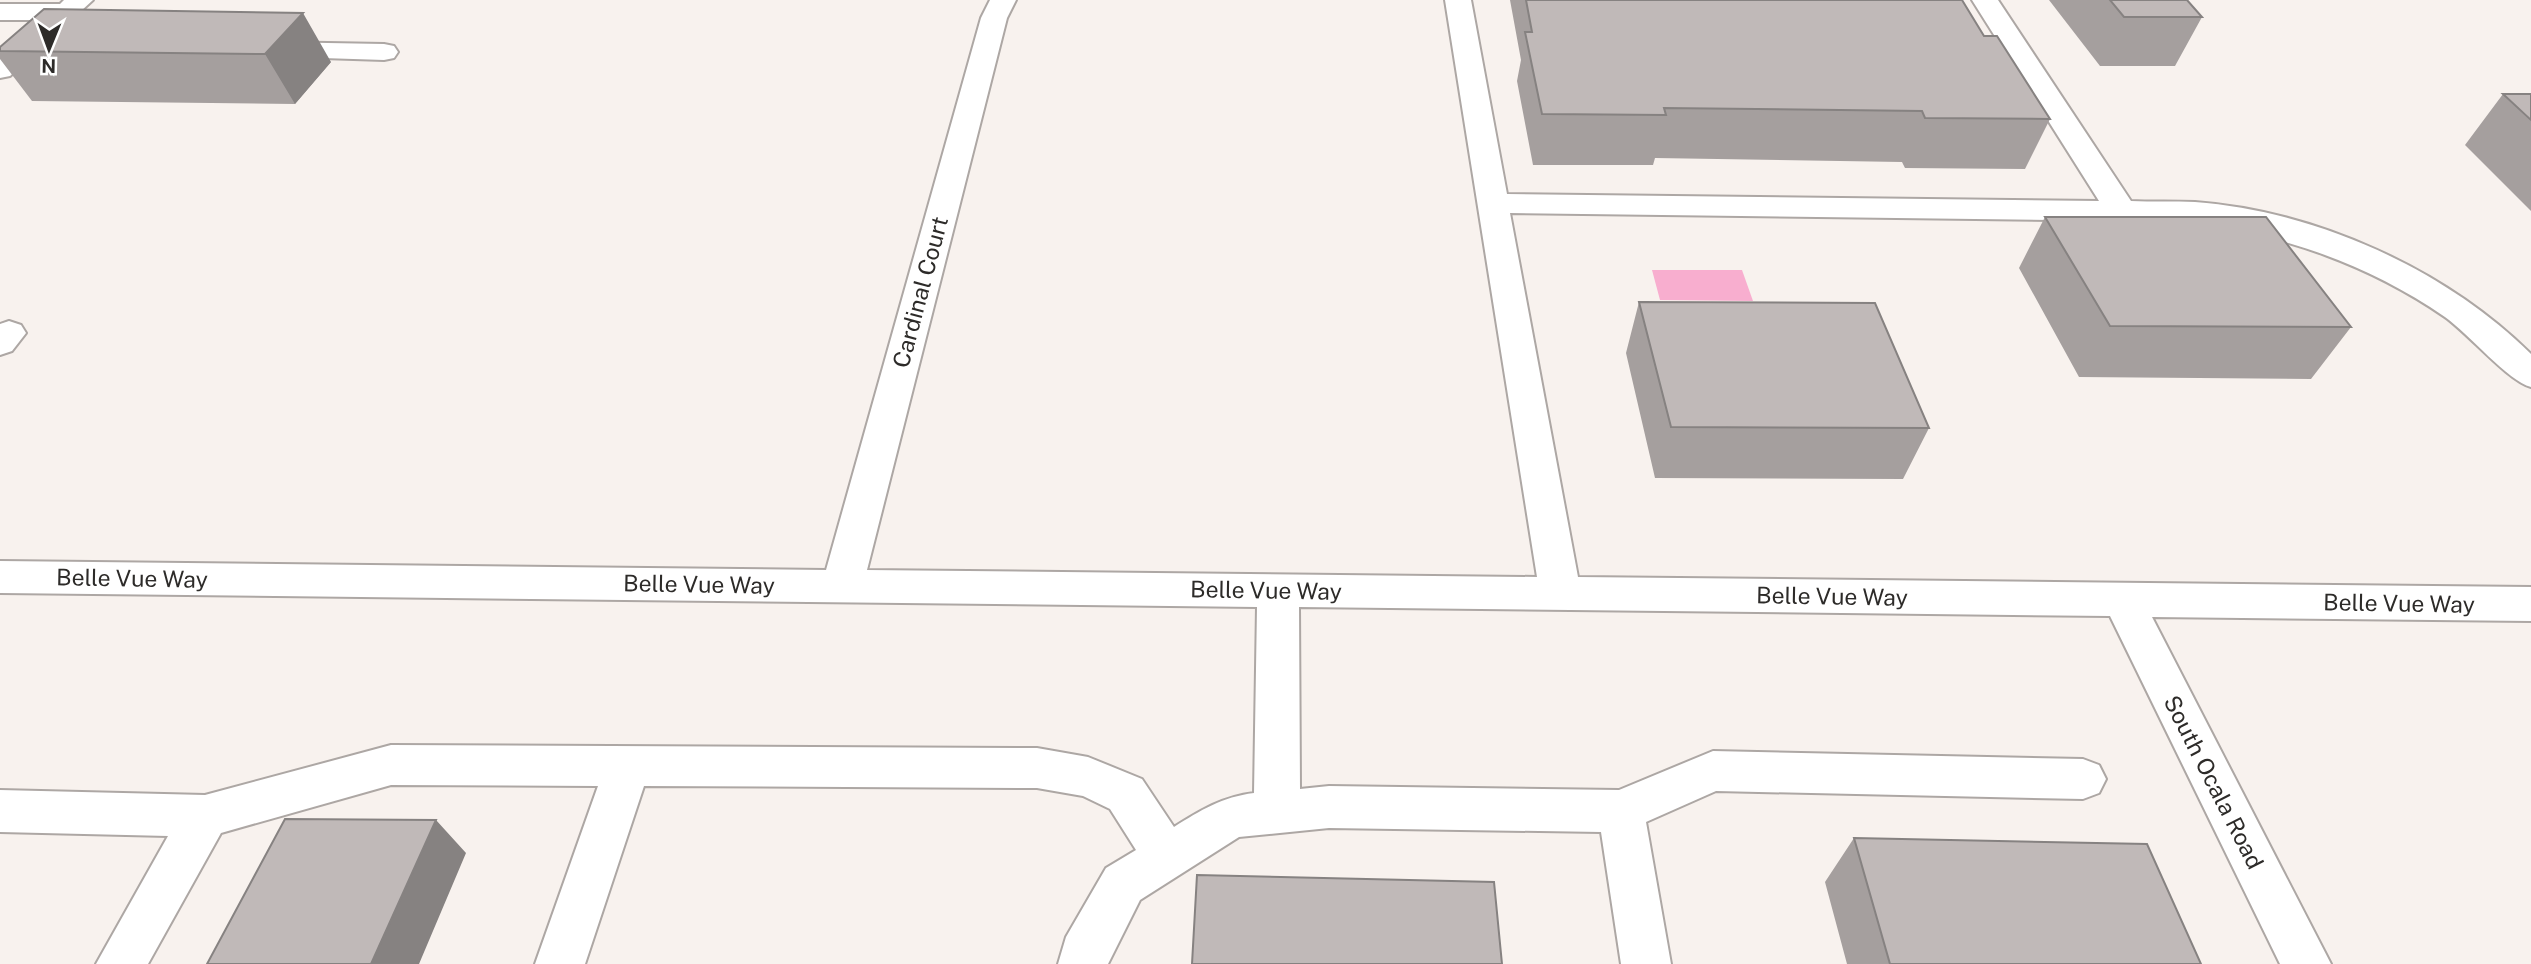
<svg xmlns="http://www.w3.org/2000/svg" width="2531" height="964" font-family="'Public Sans',sans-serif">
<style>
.water{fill:#f8aecf}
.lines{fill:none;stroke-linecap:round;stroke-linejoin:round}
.minor-casing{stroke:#ada7a4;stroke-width:4}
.minor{fill:#fff;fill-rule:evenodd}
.wall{fill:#a59f9e}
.shaded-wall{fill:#868281}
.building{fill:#c0b9b8;stroke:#868281;stroke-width:2}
.labels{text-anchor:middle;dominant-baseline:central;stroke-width:5;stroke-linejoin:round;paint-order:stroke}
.street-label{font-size:23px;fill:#2d2b29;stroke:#fff}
</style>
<rect width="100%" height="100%" fill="#f8f2ee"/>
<path class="water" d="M1652 270H1742L1753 301 1660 300Z"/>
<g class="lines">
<defs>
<path id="minor" d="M64 0H93L10 76 0 78V55L41 20H0V4H60Z
M990 0H1016L1007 18 867 570 1537 577 1445 0H1471L1507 194 2099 201 1972 0H1998L2131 201C2152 202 2174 201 2195 202 2316 211 2445 269 2531 354V387C2508 381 2469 334 2445 317 2368 264 2287 237 2196 222L1510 213 1578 577 2531 587V621L2152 617 2331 964H2280L2110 616 1299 607 1300 789 1329 786 1619 790 1713 751 2083 759 2099 765 2106 779 2099 793 2083 799 1716 791 1646 822 1671 964H1621L1601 832 1329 828 1239 837 1140 900 1108 964H1058L1066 937 1106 868 1136 850 1110 809 1083 796 1037 788 644 786 585 964H535L598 786 391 785 221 833 148 964H96L168 836 0 832V790L205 795 391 745 1037 748 1088 757 1142 779 1174 827C1201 810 1222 797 1254 793L1257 607 0 593V561L826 570 981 18Z
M271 42 384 44 394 46 398 52 394 58 384 60 261 56 257 50 261 44Z
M9 321 21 325 26 333 12 351 0 355V324Z"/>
</defs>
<use href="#minor" class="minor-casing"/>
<use href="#minor" class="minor"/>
</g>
<path class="wall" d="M1510 0H1962L1984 36 2050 119 2025 169 1905 168 1902 162 1655 158 1653 165H1533L1517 81 1521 60Z
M2049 0H2187L2202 17 2175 66H2100Z
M44 9 331 62 295 104 32 101 0 59V47Z
M2503 94H2531V211L2465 145Z
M2045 217 2351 327 2311 379 2079 377 2019 268Z
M1639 302 1929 428 1903 479 1655 478 1626 353Z
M1854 838 2201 964H1847L1825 882Z"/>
<path class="shaded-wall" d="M303 13 331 62 295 104 265 54Z
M436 820 466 853 419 964H371Z"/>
<path class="building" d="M1526 0H1962L1984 36H1997L2050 119 1925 118 1922 111 1664 108 1666 115 1542 114 1525 32H1532Z
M2110 0H2187L2202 17H2124Z
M44 9 303 13 265 54 0 51V47Z
M2503 94H2531V120Z
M2045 217H2266L2351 327 2110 326Z
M1639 302 1875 303 1929 428 1671 427Z
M285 819 436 820 371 964H207Z
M1854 838 2147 844 2201 964H1890Z
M1197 875 1494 882 1502 964H1192Z"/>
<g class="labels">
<g class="street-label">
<text transform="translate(920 292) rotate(-75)">Cardinal Court</text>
<text transform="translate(132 578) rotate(1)">Belle Vue Way</text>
<text transform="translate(699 584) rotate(1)">Belle Vue Way</text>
<text transform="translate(1266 590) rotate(1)">Belle Vue Way</text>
<text transform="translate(1832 596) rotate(1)">Belle Vue Way</text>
<text transform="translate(2399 603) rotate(1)">Belle Vue Way</text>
<text transform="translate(2214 782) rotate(63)">South Ocala Road</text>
</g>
</g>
<g transform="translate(49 49) rotate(181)" stroke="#ffffff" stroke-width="5" paint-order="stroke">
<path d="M0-5L12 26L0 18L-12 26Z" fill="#2d2b29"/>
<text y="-10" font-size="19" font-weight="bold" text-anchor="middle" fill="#2d2b29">N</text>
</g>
</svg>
